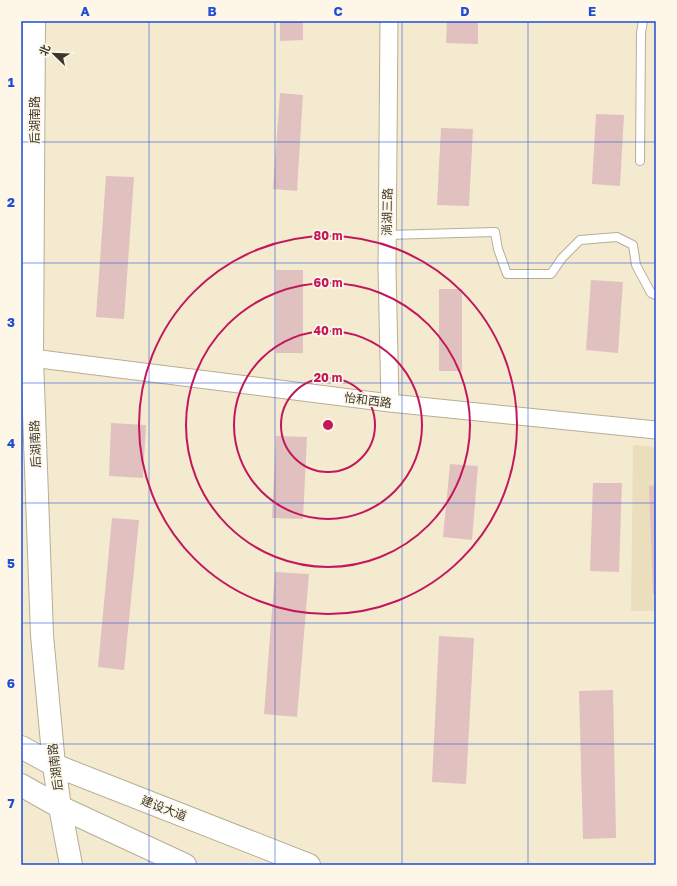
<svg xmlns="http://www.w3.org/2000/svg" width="677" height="886" font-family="'Golos Text','Noto Sans SC',sans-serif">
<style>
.built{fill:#ebdebd}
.building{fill:#e0c1bf}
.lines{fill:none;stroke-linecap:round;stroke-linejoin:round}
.lane-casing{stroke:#b7ae95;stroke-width:10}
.street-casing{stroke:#b7ae95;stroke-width:19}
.secondary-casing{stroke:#b7ae95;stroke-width:24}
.primary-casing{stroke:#b7ae95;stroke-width:24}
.lane{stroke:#fff;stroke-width:8}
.street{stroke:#fff;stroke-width:17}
.secondary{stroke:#fff;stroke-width:22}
.primary{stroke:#fff;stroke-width:22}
.grid{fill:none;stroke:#1d4ed8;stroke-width:1;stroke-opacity:0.55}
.ring{fill:none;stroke:#c2185b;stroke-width:2}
.labels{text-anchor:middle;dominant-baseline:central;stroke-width:3.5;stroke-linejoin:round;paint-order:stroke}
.street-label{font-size:12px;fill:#3c382e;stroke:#fef7e8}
.centre{fill:#c2185b;stroke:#fef7e8;stroke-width:2}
.ring-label{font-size:12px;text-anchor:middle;font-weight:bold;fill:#c2185b;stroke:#fef7e8;stroke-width:3.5;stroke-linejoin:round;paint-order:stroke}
.neatline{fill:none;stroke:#1d4ed8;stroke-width:1.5}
.grid-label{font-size:13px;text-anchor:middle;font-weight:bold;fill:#1d4ed8}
</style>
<rect width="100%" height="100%" fill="#f4ead0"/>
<path class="built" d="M633 445 656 447V611H631Z"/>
<path class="building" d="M280 21H303V40L280 41Z
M447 21H478V44L446 43Z
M280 93 303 95 297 191 273 189Z
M596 114 624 115 620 186 592 184Z
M441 128 473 129 469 206 437 205Z
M106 176 134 177 124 319 96 317Z
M276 270H303V353H276Z
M591 280 623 282 618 353 586 350Z
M439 289H462V371H439Z
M111 423 146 425 143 478 109 476Z
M276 436 307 437 303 519 272 518Z
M450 464 478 466 472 540 443 537Z
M593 483H622L619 572 590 571Z
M656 485V594H653L649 486Z
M112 518 139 520 124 670 98 667Z
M275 572 309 574 297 717 264 714Z
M439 636 474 638 466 784 432 782Z
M613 690 616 838 583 839 579 691Z"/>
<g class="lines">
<defs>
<path id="lane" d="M640 161 641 33 643 21
M387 235 495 232 498 249 507 274H551L562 258 580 240 617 237 633 245 636 265 651 293 656 295"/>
<path id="street" d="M389 21 387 269 390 403
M32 358 390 403 656 430"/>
<path id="secondary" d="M34 21 32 358 42 635 54 765 60 807 71 865"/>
<path id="primary" d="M21 747 54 765 309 865
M21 785 60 807 185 865"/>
</defs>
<use href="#lane" class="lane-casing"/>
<use href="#street" class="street-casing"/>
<use href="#secondary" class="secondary-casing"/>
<use href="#primary" class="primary-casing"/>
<use href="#lane" class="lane"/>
<use href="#street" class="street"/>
<use href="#secondary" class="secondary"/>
<use href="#primary" class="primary"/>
</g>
<path class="grid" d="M149 21V865M275 21V865M402 21V865M528 21V865M21 142H656M21 263H656M21 383H656M21 503H656M21 623H656M21 744H656"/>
<g class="ring">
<circle cx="328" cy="425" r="47"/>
<circle cx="328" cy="425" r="94"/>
<circle cx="328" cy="425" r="142"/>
<circle cx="328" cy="425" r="189"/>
</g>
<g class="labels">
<g class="street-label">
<text transform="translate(34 120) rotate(-90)">后湖南路</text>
<text transform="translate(387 212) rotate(-89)">淌湖三路</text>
<text transform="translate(368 400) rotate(7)">怡和西路</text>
<text transform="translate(35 444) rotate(-92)">后湖南路</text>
<text transform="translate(55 767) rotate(-97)">后湖南路</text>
<text transform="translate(164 808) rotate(21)">建设大道</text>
</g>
</g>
<circle cx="328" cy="425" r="6" class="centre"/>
<g class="ring-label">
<text x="328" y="240">80 m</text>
<text x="328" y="287">60 m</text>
<text x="328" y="335">40 m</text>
<text x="328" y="382">20 m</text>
</g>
<rect width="677" height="886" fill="none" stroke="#fef7e8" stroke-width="44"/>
<g transform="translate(54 54) rotate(293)" stroke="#fef7e8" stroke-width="3" paint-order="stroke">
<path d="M0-3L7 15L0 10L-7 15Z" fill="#3c382e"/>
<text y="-6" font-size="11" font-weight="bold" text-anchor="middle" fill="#3c382e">北</text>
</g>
<rect x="22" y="22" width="633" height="842" class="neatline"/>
<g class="grid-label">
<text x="85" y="16">A</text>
<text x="212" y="16">B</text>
<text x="338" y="16">C</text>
<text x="465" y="16">D</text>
<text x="592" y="16">E</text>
<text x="11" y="87">1</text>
<text x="11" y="207">2</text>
<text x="11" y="327">3</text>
<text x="11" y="448">4</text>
<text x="11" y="568">5</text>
<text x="11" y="688">6</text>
<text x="11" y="808">7</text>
</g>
</svg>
